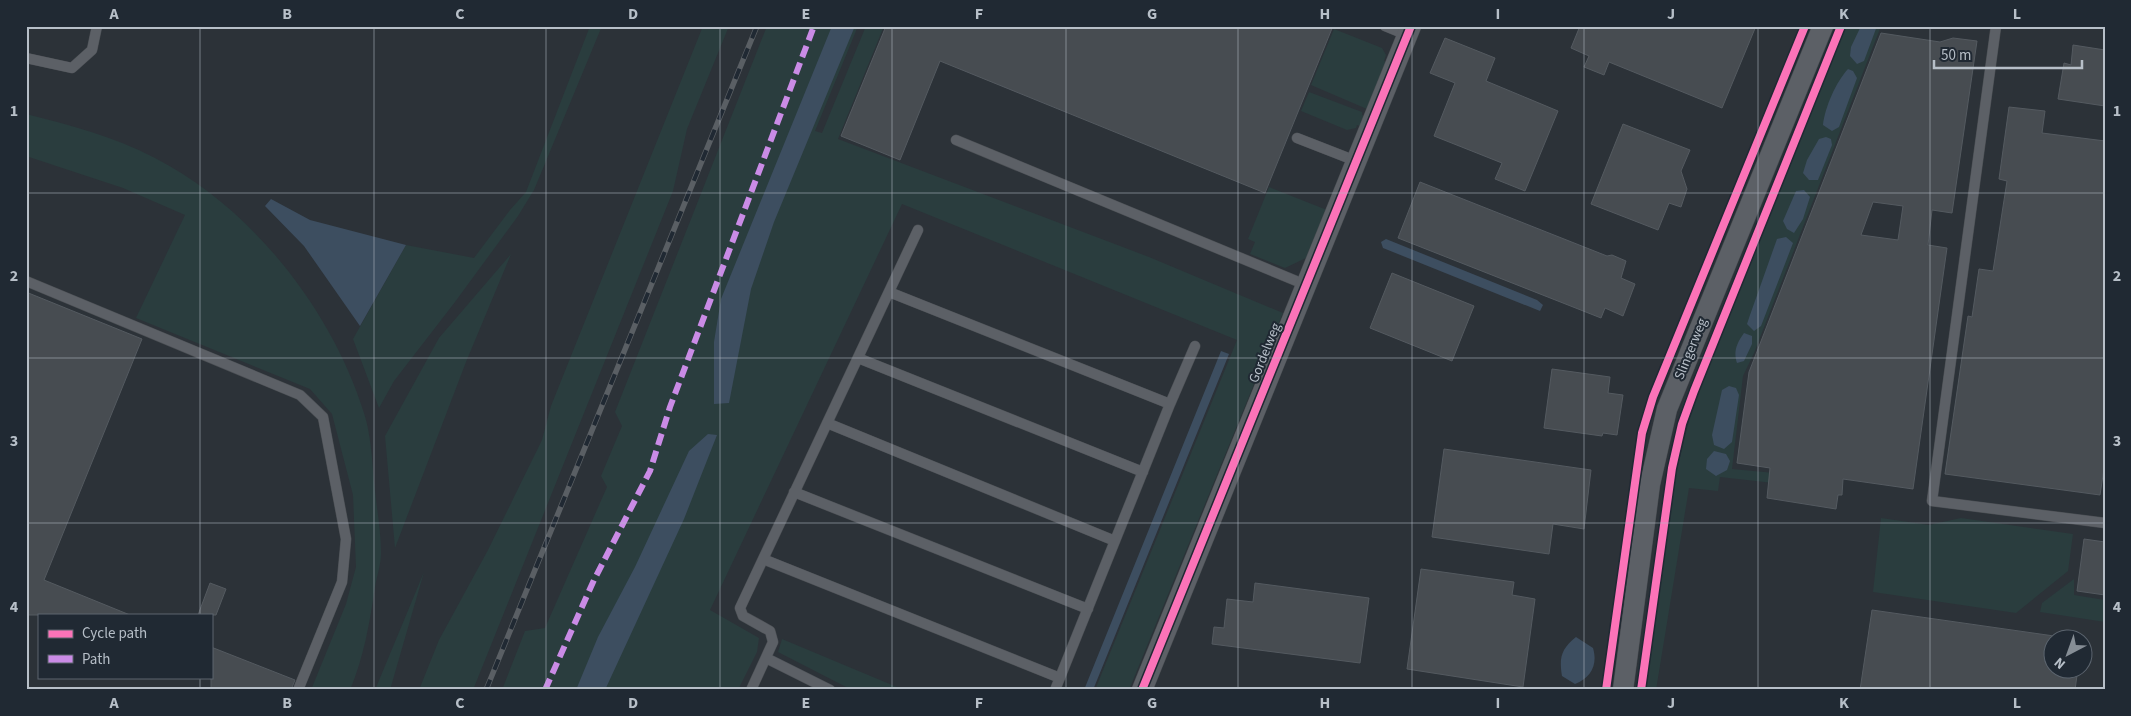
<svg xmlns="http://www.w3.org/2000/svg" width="2131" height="716" font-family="'Source Sans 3',sans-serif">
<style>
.green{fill:#2a3d3e}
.water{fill:#3d4e60}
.building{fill:#474c51;stroke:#545a60;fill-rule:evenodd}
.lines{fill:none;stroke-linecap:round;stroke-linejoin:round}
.lane-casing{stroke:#4a4e53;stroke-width:11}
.street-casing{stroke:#4a4e53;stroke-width:21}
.lane{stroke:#5c6066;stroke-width:10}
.street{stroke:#5c6066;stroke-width:20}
.rail-casing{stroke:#5a5f64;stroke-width:5.5}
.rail{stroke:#202933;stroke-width:4;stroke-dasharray:11;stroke-linecap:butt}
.quiet{stroke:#ca8be6;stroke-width:6;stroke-dasharray:12 6;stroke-linecap:butt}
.cycleway-casing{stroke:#202933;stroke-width:11}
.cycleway{stroke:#fb73b8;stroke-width:8}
.grid{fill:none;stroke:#b7bfc8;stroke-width:1;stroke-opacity:0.55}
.labels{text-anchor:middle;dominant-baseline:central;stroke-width:4;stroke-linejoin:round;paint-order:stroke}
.street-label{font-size:14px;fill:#b7bfc8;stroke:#202933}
.neatline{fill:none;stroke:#b7bfc8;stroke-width:2}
.grid-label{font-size:16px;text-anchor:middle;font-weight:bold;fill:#b7bfc8}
</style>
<rect width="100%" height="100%" fill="#2c3238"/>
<path class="green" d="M590 26H602L534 190 518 216 455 302 394 381 379 408 353 339 406 245 474 258 510 210 526 192Z
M703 26H729L687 129 673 191 473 690H419L439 640 488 550 542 440 551 406Z
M767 26H858L815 131 822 133 866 26H884L838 139 1149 257 1283 313 1129 690H1095L1237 340 902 204 710 610 759 638 757 652 738 690H502L525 631 545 628 607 487 601 476 622 426 615 412Z
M1835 26H1839L1685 405 1670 473 1639 690H1635L1669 460 1681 408Z
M1844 26H1881L1754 353 1743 376 1732 469 1784 474 1782 484 1720 477 1718 491 1689 488 1656 690H1646L1675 477 1694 401Z
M1334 29 1382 48 1386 55 1384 61 1387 62 1367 109 1311 85Z
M1309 92 1362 112V115L1364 116 1360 126 1357 125 1356 128 1347 130 1301 111Z
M26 114C70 125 115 137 155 158 252 208 332 310 364 413 371 435 372 459 374 481 376 505 381 529 381 553 381 564 377 576 375 587 370 621 364 657 350 690H311L346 604 356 567 353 495 332 414 310 389 136 318 185 215 123 188 26 156Z
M1269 187 1327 210 1308 257 1285 268 1250 254 1255 242 1248 239Z
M511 254 466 362 395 548 385 436 439 338Z
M1881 518 1929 525 1961 518 2073 534 2068 571 2016 613 1873 592Z
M424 572 390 690H375Z
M2074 579V595L2105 600V622L2040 612 2042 603Z
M782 639 904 690H852L778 652Z"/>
<path class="water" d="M832 26H855L774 222 751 289 729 403 714 404V342L721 299Z
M1861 26H1877L1864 61 1857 64 1850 56 1851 47Z
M1848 69 1853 71 1857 78 1839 127 1832 131 1823 125C1825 107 1836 82 1848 69Z
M1826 137 1831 139 1832 145 1818 180H1809L1803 173 1807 160 1819 139Z
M1804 190 1810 197 1803 219 1794 233 1787 229 1783 221 1796 191Z
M271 199 310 220 406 245 360 326 304 246 265 206Z
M1786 237 1793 243 1761 326 1754 331 1747 324 1750 315 1777 239Z
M1386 239 1537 300 1543 305 1540 311 1383 248 1381 242Z
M1744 333 1752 336V344L1744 361 1737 363C1733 351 1737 343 1744 333Z
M1221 351 1229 354 1093 690H1084Z
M1729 386 1736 388 1739 395 1732 442 1724 449 1714 445 1712 435 1722 390Z
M708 434 717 435 684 519 605 690H576L598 637 635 567 689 451Z
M1714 451 1726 454 1730 461 1727 470 1716 476 1706 469 1707 459Z
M1576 637 1593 648C1598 665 1591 678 1575 684L1562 676C1559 658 1561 649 1576 637Z"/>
<path class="building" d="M886 26H1333L1265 193 940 61 900 160 841 136Z
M1580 26H1756L1722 108 1609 62 1604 75 1584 67 1589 56 1571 48Z
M1881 33 1940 42 1953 38 1977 41 1952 213 1932 210 1928 245 1947 248 1913 489 1843 479 1842 495H1838L1836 509 1767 498 1770 468 1737 463 1749 372ZM1873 202 1903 206 1898 240 1861 235Z
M1445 38 1495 58 1486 81 1558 111 1525 191 1495 179 1502 163 1434 136 1455 83 1430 73Z
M2073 45 2105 50V106L2058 99 2064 63 2071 65Z
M2009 107 2045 111 2042 133 2105 141V462L2100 495 1945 474 1968 316 1972 317 1979 269 1993 271 2007 181 1999 179Z
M1623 124 1690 150 1681 171 1687 189 1681 207 1669 203 1658 230 1591 204Z
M1420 182 1607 256 1612 255 1626 261 1621 278 1635 284 1623 316 1605 308 1601 318 1398 238Z
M1392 273 1474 306 1452 361 1370 328Z
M26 292 142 339 44 580 130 615H26Z
M1552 369 1610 377 1608 393 1623 395 1617 435 1603 433 1602 436 1544 428Z
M1444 449 1591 470 1584 529 1553 524 1549 554 1432 537Z
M2084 539 2105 542V595L2077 591Z
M1421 569 1514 582 1512 595 1535 599 1523 687 1407 669Z
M210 583 226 589 216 615H198Z
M1255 583 1369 598 1360 663 1212 644 1214 627 1224 628 1227 599 1253 602Z
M1872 610 2054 636V668H2078L2075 690H1860Z
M211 647 295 680 291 690H211Z"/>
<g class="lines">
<defs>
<path id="lane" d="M1385 26 1407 35
M1996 26 1932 501 2105 523
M26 58 72 68 92 50 97 26
M1297 138 1356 161
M956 140 1306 285
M26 281 300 395 323 417 346 539 342 582 298 690
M889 292 1170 404 1055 690
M858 358 1143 472
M1170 404 1195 346
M827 423 1115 541
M794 492 1088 609
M763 559 1060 678
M766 658 830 690
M751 690 773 642 770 631 743 616 740 608 918 230"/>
<path id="street" d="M1142 690 1411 26
M1623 690 1650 484 1667 409 1823 26"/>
</defs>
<use href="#lane" class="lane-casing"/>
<use href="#street" class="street-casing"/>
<use href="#lane" class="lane"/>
<use href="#street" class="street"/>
<defs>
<path id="rail" d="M486 690 757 26"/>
</defs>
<use href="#rail" class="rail-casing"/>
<use href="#rail" class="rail"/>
<path class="quiet" d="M545 690 594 580 650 471 670 407 814 26"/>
<defs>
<path id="cycleway" d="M1142 690 1411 26
M1606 690 1642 433 1653 397 1805 26
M1641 690 1672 468 1682 424 1694 391 1841 26"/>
</defs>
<use href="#cycleway" class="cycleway-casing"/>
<use href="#cycleway" class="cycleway"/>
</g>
<path class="grid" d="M200 26V615M374 26V690M546 26V690M720 26V690M892 26V690M1066 26V690M1238 26V690M1412 26V690M1584 26V690M1758 26V690M1930 26V690M26 193H2105M26 358H2105M26 523H2105M200 677V690"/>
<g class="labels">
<g class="street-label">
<text transform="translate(1691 349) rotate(-68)">Slingerweg</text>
<text transform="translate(1265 353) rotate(-68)">Gordelweg</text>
</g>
</g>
<rect width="2131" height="716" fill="none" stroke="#202933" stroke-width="55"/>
<rect x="38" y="614" width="175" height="65" fill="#202933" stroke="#5c656f"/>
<rect x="48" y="630" width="25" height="8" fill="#fb73b8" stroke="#5c656f"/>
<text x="82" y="638" font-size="15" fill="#b7bfc8">Cycle path</text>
<rect x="48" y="655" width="25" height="8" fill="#ca8be6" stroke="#5c656f"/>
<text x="82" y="664" font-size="15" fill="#b7bfc8">Path</text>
<g transform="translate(2068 654) rotate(221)"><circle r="24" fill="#202933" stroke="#5c656f"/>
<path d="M0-4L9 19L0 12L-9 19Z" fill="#868e96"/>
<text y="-8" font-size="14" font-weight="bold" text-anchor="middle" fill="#b7bfc8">N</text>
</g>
<path d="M1934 60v8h148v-8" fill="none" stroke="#b7bfc8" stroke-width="2.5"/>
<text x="1941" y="60" font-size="15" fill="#b7bfc8" stroke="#202933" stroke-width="4" paint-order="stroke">50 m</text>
<rect x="28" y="28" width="2076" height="660" class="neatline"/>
<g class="grid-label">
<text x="114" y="19">A</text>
<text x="287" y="19">B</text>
<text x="460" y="19">C</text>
<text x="633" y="19">D</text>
<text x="806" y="19">E</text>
<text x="979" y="19">F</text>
<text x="1152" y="19">G</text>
<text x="1325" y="19">H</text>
<text x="1498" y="19">I</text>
<text x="1671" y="19">J</text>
<text x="1844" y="19">K</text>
<text x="2017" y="19">L</text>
<text x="14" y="116">1</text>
<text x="2117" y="116">1</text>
<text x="14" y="281">2</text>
<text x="2117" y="281">2</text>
<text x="14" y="446">3</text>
<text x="2117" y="446">3</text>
<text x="14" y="612">4</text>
<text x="2117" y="612">4</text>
<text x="114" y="708">A</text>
<text x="287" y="708">B</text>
<text x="460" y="708">C</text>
<text x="633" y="708">D</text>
<text x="806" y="708">E</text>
<text x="979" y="708">F</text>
<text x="1152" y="708">G</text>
<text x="1325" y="708">H</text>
<text x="1498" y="708">I</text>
<text x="1671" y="708">J</text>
<text x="1844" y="708">K</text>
<text x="2017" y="708">L</text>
</g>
</svg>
